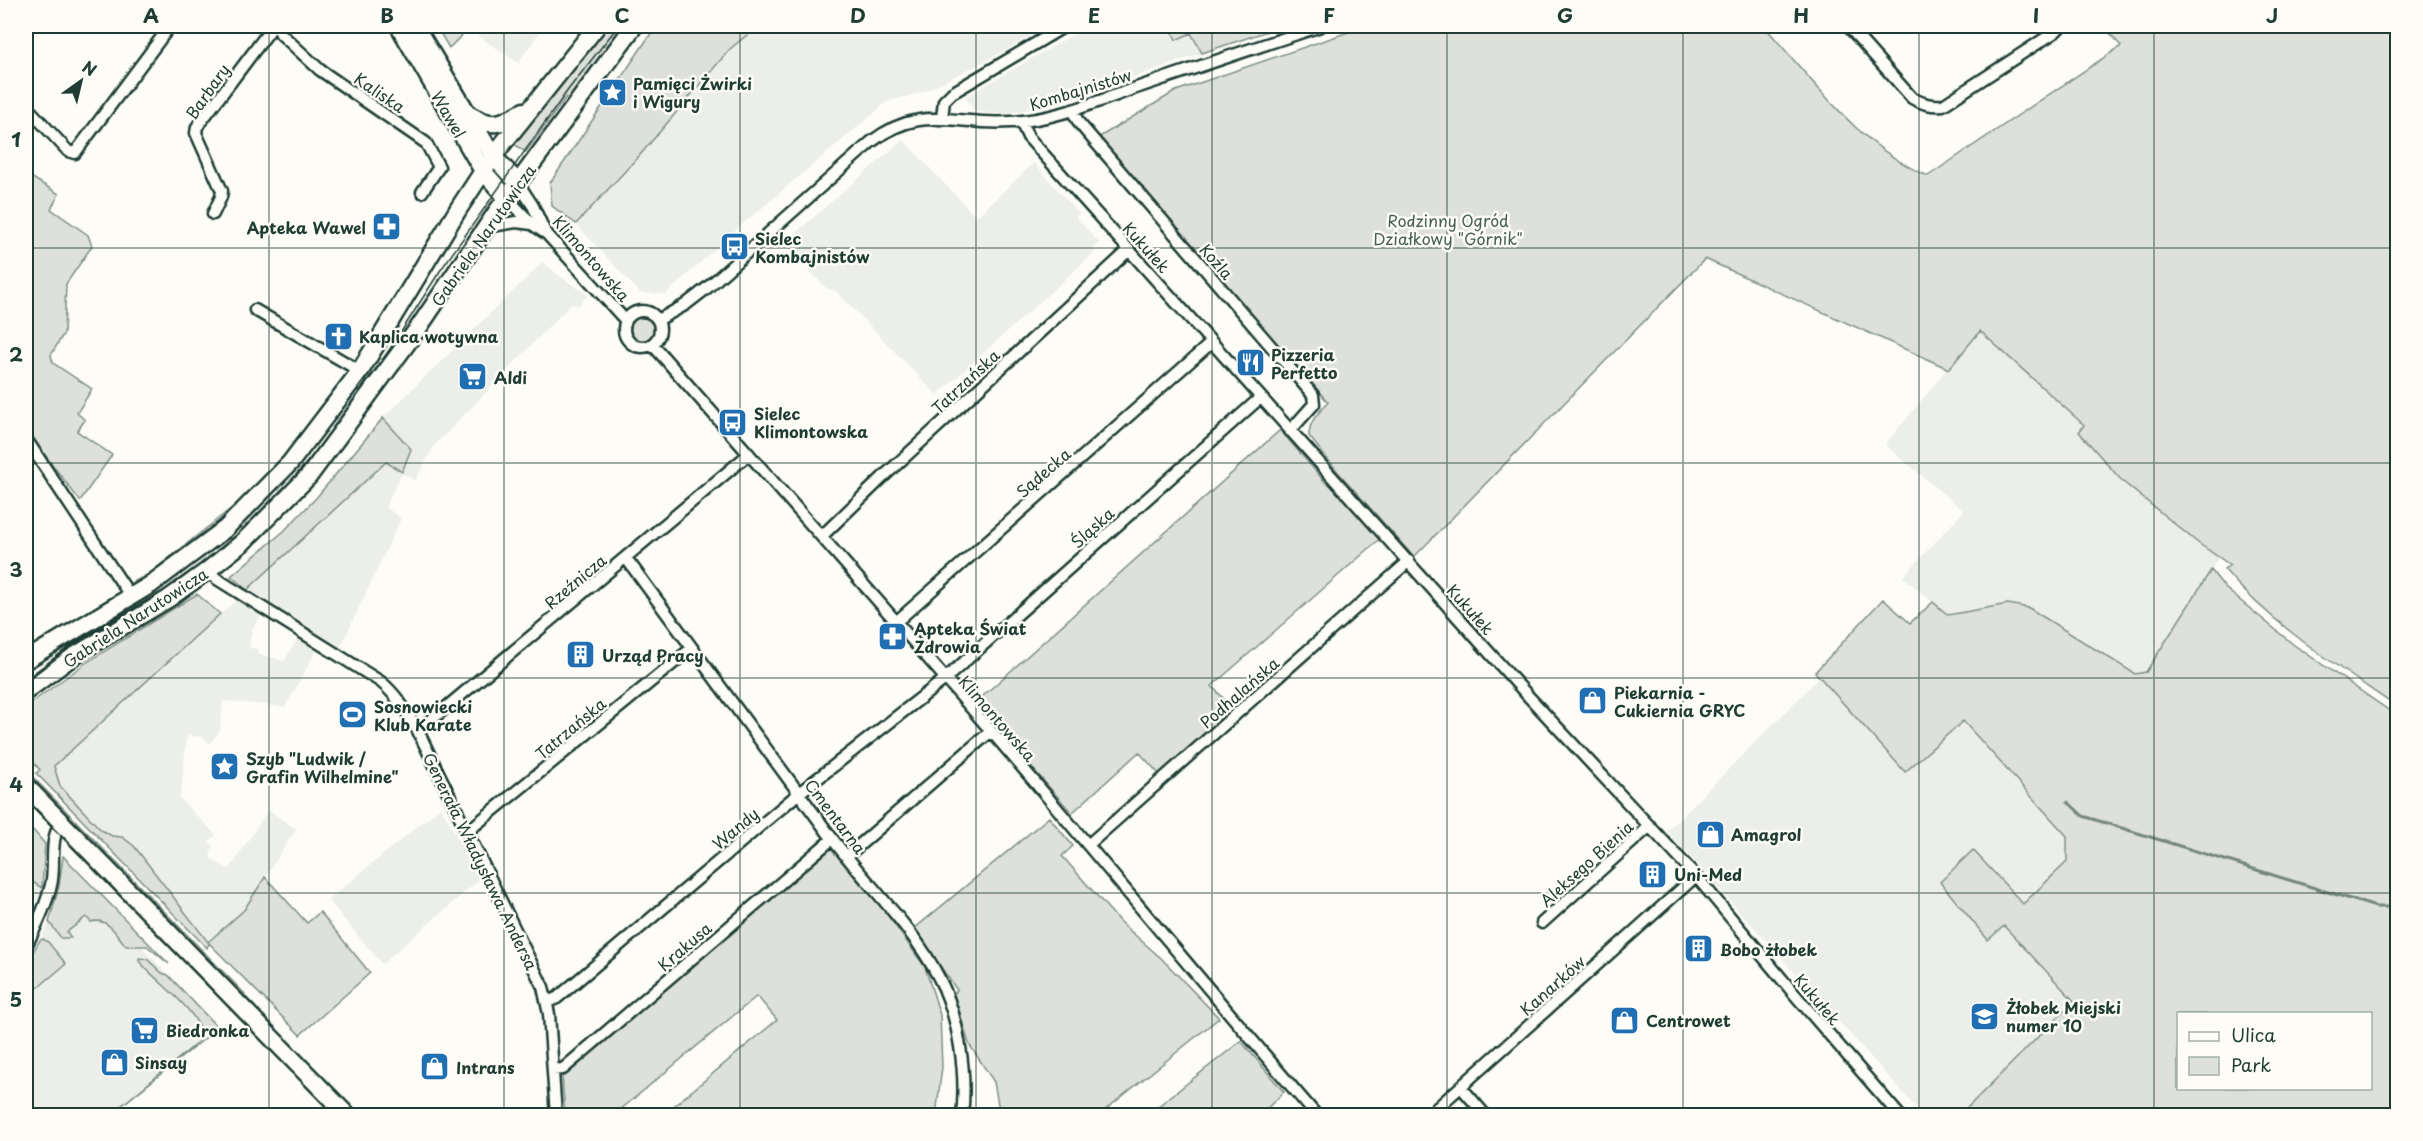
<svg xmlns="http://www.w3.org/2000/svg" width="2423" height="1141" font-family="'Playpen Sans',sans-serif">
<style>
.built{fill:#eceee9}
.green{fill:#dde0db;stroke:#7e8e88;stroke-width:1.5;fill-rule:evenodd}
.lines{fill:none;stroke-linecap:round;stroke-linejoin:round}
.stream{stroke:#75877f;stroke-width:3}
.street-casing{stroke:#1f3d34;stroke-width:15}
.secondary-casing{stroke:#1f3d34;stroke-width:21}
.street{stroke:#fdfcf7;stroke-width:10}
.secondary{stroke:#fdfcf7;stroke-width:16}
.tram{stroke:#1f3d34;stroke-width:1.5}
.grid{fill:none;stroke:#1f3d34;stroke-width:1.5;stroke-opacity:0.55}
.labels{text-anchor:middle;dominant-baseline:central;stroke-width:5;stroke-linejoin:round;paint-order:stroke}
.poi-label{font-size:16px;font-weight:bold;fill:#1f3d34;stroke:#fdfcf7;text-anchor:start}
.street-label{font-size:16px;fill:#1f3d34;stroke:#fdfcf7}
.park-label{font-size:16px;fill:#455e55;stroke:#fdfcf7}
.neatline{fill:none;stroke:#1f3d34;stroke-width:2}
.grid-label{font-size:20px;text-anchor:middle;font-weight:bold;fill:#1f3d34}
</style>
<rect width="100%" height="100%" fill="#fdfcf7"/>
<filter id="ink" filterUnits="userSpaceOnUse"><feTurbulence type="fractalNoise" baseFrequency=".0167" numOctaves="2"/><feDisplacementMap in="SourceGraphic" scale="12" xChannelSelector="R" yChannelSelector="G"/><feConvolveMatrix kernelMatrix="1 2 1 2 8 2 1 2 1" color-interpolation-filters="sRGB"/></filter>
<g filter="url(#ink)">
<path class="built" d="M464 26H544L518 63Z
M758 26H1048L999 54 925 91 887 102 737 229 666 294 640 293 576 224 640 155 730 49Z
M1088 26H1170L1176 40 1191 33 1202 53 1063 102 1004 114 976 112 965 97Z
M903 140 976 217 1034 163 1079 214 1076 217 1099 243 1093 249 1095 252 937 395 836 291 826 288 784 243Z
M543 262 558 275 588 295 579 305 571 304 434 446 415 481 402 473 385 507 401 518 340 648 247 590 387 461 401 472 410 449 383 418Z
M1979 330 2084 426 2079 433 2122 481 2219 557 2146 672 2135 674 2029 608 2008 604 1948 615 1903 577 1964 511 1885 445Z
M238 599 261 615 252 629 249 648 258 649 259 654 284 661 298 638 316 651 285 707 223 701 220 731 210 743 202 737 187 735 180 799 216 835 209 841 213 846 210 858 229 870 268 810 296 829 244 910 209 942 134 846 122 837 112 836 101 830 60 786 53 765 147 678Z
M1820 677 1904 772 1963 720 2067 836V862L2023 905 1973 850 1988 939 2003 926 2074 1001 1960 1115H1923L1667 831Z
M441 807 480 879 382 964 328 900Z
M68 868 218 1028 111 1115 26 1116V965L42 937 61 898Z
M26 878 42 888 26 921Z"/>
<path class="green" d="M436 26H452L463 34 449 48Z
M603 26H627L572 101 566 97 526 152 514 144Z
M656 26H758L730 49 640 155 576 224 552 206 550 183Z
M1170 26H1283L1202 53 1191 33 1176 40Z
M1366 26H1764C1813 80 1859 147 1928 176L2121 46 2104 26H2397V700L2391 703C2333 663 2270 623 2224 569L2230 565 2198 543 2122 481 2079 432 2084 425 1980 331 1949 369 1705 259 1414 557 1338 472 1309 436C1309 420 1319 413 1328 402L1096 139 1176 91Z
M26 174 59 194 51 209 88 235 92 246 66 284 64 333 51 355 53 363 92 389 77 413 85 420 77 431 112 455 80 501 26 430Z
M630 330a12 12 0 1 1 24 0a12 12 0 1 1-24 0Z
M383 418 411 449 402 472 386 462 247 590 231 576 284 531 316 498Z
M1280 430 1326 483 1330 484 1380 539 1212 686 1233 709 1159 774 1139 752 1072 813 975 703Z
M234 506V513L140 585 131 583 149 574Z
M2211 570 2225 588 2294 645 2397 716V1115H1960L2074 1001 2004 926 1988 940 1940 882 1973 850 2023 904 2067 862V836L1963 721 1905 772 1815 672 1883 599 1910 623 1933 602 1948 615 2008 604 2029 608 2135 674 2146 672ZM2178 1014H2370V1088H2178Z
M197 594 220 614 54 766 60 786 101 830 112 836 122 837 134 846 208 942 244 910 265 877 307 923 320 912 370 973 300 1035 209 943 207 948 36 773 40 770 26 754V709L31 703 87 662Z
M26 770 245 994 242 997C225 984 216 957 194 951L156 907 26 773Z
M1049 817 1073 846 1062 856 1120 922 1161 958 1219 1018 1099 1115H1000L994 1082 969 1044 954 994 957 990 914 929Z
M26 822 45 844 42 888 26 878Z
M832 846 886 913 925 967 940 1015 942 1067 936 1115H663L777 1020 757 996 614 1115H565L562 1076 693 961Z
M63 856 169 964 147 946H126C116 934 108 917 91 922L86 917 67 932 71 938H61L49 922 59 886Z
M43 939 48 942 66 964 28 996 26 994V963L40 940Z
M139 958 147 959 162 973 168 975 218 1028 110 1115 196 1044 201 1035C200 1011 153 979 139 961Z
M1241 1041 1284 1092 1260 1115H1147Z"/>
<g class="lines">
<path class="stream" d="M2068 802 2083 816 2376 907H2388L2398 914"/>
<defs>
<path id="street" d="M277 26 281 34 320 70 426 143 439 167 422 192
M1848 26 1912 98C1923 104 1931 106 1943 105L2055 32 2061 26
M26 29 28 26
M26 106 68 151 75 153 170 26
M1072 110 1079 123 1313 395 1314 404 1290 431
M942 118 944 101 952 93 1065 26
M1021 122 1028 137 1529 697 1696 876 1796 996 1900 1116
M518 183 533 206 545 232 626 321
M507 198 532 224 544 232
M213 214 221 197 222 191 196 133 197 127 273 26
M486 227 516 222 532 224
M255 310 360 371
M624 329a18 18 0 1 1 36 0a18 18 0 1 1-36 0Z
M658 320 685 305 707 288 871 142C922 103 954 126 1011 122 1055 120 1098 101 1139 87 1200 66 1260 46 1321 26
M652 344C779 489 908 633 1033 780 1128 892 1221 1005 1317 1116
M26 439 131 597
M822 536 882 478 1129 250
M626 558C695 651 763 744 831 837 866 884 912 925 939 978 959 1016 967 1074 962 1116
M207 571 217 579 381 682C397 695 407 713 418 731L543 987 549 1014 556 1116
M896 622 1211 343
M418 731 749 454
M468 831 692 648
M1088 845 1409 561
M847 856 991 731
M1542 923 1650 826
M26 946C36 927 46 906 51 885 56 865 48 838 62 822
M547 1002 557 998 799 793 945 679 1260 398
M553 1070 563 1069 832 839
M1461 1087 1486 1116
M1428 1116 1696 876"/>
<path id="secondary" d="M399 26 483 171 507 198
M415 26 493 156 518 183
M466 113C492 128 498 126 524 111
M26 660 150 585 225 529 290 463 360 371 459 208 493 156 597 26
M26 691 76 654 168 599 207 571 242 543 309 476 419 327 498 210 634 26
M26 786 348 1116"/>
</defs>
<use href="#street" class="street-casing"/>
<use href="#secondary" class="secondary-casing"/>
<use href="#street" class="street"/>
<use href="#secondary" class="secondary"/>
<path class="tram" d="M26 681 69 649 152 599 184 577 237 535 283 490 313 455 346 411 392 346 440 271 568 90 618 26
M26 800 335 1116"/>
</g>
</g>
<path class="grid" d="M269 26V1116M504 26V1116M740 26V1116M976 26V1116M1212 26V1116M1447 26V1116M1683 26V1116M1919 26V1116M2154 26V1116M26 248H2398M26 463H2398M26 678H2398M26 893H2398"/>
<defs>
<symbol id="sight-square" viewBox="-11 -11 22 22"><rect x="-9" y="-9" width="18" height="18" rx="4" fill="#1f6fb2" stroke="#fdfcf7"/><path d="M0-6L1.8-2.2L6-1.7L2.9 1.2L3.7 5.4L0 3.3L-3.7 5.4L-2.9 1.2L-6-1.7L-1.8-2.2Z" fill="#fff"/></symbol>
<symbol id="pharmacy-square" viewBox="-11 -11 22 22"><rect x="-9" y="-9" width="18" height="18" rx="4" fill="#1f6fb2" stroke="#fdfcf7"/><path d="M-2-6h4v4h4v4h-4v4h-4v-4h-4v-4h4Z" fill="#fff"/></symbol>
<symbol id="bus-square" viewBox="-11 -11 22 22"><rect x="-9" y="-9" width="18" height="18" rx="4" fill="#1f6fb2" stroke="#fdfcf7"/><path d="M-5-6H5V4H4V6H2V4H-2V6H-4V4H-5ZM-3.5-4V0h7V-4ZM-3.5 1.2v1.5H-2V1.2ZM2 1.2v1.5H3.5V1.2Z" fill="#fff"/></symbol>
<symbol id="church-square" viewBox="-11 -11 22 22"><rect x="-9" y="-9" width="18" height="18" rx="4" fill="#1f6fb2" stroke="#fdfcf7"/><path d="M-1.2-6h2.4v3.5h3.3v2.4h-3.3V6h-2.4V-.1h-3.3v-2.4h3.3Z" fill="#fff"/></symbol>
<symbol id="restaurant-square" viewBox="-11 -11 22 22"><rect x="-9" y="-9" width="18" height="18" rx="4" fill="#1f6fb2" stroke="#fdfcf7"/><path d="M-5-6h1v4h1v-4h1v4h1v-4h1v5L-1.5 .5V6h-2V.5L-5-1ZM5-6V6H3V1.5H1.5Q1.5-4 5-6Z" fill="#fff"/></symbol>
<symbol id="supermarket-square" viewBox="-11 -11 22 22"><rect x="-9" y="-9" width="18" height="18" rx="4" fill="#1f6fb2" stroke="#fdfcf7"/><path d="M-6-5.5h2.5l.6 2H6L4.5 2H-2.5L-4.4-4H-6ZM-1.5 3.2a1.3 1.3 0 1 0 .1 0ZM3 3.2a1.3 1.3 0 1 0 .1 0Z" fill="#fff"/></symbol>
<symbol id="building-square" viewBox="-11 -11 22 22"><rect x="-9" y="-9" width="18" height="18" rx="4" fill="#1f6fb2" stroke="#fdfcf7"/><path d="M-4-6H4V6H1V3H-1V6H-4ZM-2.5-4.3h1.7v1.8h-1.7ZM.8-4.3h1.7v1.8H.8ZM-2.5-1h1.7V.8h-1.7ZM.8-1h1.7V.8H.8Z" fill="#fff"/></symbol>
<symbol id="shop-square" viewBox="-11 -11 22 22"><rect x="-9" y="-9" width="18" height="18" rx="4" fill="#1f6fb2" stroke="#fdfcf7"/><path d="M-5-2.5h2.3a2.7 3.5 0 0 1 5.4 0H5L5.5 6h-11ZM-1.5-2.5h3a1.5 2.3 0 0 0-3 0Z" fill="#fff"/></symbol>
<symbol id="stadium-square" viewBox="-11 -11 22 22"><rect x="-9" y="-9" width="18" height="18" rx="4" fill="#1f6fb2" stroke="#fdfcf7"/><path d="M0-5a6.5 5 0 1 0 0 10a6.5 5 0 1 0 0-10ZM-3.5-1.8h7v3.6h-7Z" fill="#fff"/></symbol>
<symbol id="school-square" viewBox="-11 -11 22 22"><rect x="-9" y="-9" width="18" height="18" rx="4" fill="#1f6fb2" stroke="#fdfcf7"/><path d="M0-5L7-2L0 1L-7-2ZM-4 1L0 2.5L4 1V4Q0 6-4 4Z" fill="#fff"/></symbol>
</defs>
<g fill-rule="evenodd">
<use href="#sight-square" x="596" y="76" width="33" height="33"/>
<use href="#pharmacy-square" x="370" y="210" width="33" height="33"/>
<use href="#bus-square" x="718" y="230" width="33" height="33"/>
<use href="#church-square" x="322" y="320" width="33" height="33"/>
<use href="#restaurant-square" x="1234" y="346" width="33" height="33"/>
<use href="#supermarket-square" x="456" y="360" width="33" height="33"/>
<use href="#bus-square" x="716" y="406" width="33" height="33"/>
<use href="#pharmacy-square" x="876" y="620" width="33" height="33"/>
<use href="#building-square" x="564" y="638" width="33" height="33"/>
<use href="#shop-square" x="1576" y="684" width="33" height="33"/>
<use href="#stadium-square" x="336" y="698" width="33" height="33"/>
<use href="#sight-square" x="208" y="750" width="33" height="33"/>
<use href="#shop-square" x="1694" y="818" width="33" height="33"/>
<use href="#building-square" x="1636" y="858" width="33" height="33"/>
<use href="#building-square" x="1682" y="932" width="33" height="33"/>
<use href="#school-square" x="1968" y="1000" width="33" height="33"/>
<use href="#shop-square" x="1608" y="1004" width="33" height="33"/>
<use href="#supermarket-square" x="128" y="1014" width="33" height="33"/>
<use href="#shop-square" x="98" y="1046" width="33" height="33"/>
<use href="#shop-square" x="418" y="1050" width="33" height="33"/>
</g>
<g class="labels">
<g class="poi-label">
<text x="633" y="83">Pamięci Żwirki<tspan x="633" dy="18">i Wigury</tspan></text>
<text x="366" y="227" text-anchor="end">Apteka Wawel</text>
<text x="755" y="238">Sielec<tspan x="755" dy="18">Kombajnistów</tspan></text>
<text x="359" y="336">Kaplica wotywna</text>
<text x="1271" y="354">Pizzeria<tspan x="1271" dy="18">Perfetto</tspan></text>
<text x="494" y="377">Aldi</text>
<text x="754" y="413">Sielec<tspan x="754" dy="18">Klimontowska</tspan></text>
<text x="914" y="628">Apteka Świat<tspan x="914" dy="18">Zdrowia</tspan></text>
<text x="602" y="655">Urząd Pracy</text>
<text x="1614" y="692">Piekarnia -<tspan x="1614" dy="18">Cukiernia GRYC</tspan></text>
<text x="374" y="706">Sosnowiecki<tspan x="374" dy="18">Klub Karate</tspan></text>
<text x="246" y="758">Szyb "Ludwik /<tspan x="246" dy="18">Grafin Wilhelmine"</tspan></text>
<text x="1731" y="834">Amagrol</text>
<text x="1674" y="874">Uni-Med</text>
<text x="1720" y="949">Bobo żłobek</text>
<text x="2006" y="1007">Żłobek Miejski<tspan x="2006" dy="18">numer 10</tspan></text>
<text x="1646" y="1020">Centrowet</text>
<text x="166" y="1030">Biedronka</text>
<text x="135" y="1062">Sinsay</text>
<text x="456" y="1067">Intrans</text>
</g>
<g class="street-label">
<text transform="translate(1080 89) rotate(-17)">Kombajnistów</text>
<text transform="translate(207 91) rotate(-55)">Barbary</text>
<text transform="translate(380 92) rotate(34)">Kaliska</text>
<text transform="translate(449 114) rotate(60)">Wawel</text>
<text transform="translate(483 235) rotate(-55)">Gabriela Narutowicza</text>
<text transform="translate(1147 247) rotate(48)">Kukułek</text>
<text transform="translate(592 258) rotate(49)">Klimontowska</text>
<text transform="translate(1217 261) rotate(49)">Koźla</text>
<text transform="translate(965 381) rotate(-43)">Tatrzańska</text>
<text transform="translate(1043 472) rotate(-41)">Sądecka</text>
<text transform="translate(1092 527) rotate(-42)">Śląska</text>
<text transform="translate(575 581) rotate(-40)">Rzeźnicza</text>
<text transform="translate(1471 609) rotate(48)">Kukułek</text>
<text transform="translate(135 617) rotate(-33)">Gabriela Narutowicza</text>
<text transform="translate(1239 692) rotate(-41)">Podhalańska</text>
<text transform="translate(998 718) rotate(49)">Klimontowska</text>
<text transform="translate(570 728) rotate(-40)">Tatrzańska</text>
<text transform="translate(836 816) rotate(53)">Cmentarna</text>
<text transform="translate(735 828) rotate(-40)">Wandy</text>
<text transform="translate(481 861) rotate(64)">Generała Władysława Andersa</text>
<text transform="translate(1586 863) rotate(-42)">Aleksego Bienia</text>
<text transform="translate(684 946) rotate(-41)">Krakusa</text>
<text transform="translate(1552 985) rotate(-42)">Kanarków</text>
<text transform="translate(1818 999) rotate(50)">Kukułek</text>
</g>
<g class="park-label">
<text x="1448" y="220">Rodzinny Ogród<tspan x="1448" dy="18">Działkowy "Górnik"</tspan></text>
</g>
</g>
<rect width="2423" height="1141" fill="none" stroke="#fdfcf7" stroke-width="66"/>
<rect x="2177" y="1012" width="195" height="78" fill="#fdfcf7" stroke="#a4b0a9" stroke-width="1.5"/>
<rect x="2189" y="1032" width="30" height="9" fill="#fdfcf7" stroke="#a4b0a9" stroke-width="1.5"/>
<text x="2231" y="1042" font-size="18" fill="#1f3d34">Ulica</text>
<rect x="2189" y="1057" width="30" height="18" fill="#dde0db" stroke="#a4b0a9" stroke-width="1.5"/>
<text x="2231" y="1072" font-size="18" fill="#1f3d34">Park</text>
<g transform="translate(81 81) rotate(34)" stroke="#fdfcf7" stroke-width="4.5" paint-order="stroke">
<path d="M0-4.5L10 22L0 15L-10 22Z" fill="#1f3d34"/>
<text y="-9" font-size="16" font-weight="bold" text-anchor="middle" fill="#1f3d34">N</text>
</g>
<rect x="33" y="33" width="2357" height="1075" class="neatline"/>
<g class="grid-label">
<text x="151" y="23">A</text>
<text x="387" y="23">B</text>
<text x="622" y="23">C</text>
<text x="858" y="23">D</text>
<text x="1094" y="23">E</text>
<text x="1329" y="23">F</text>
<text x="1565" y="23">G</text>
<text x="1801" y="23">H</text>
<text x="2036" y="23">I</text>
<text x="2272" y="23">J</text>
<text x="16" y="147">1</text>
<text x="16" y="362">2</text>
<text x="16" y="577">3</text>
<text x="16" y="792">4</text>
<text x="16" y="1007">5</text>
</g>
</svg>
